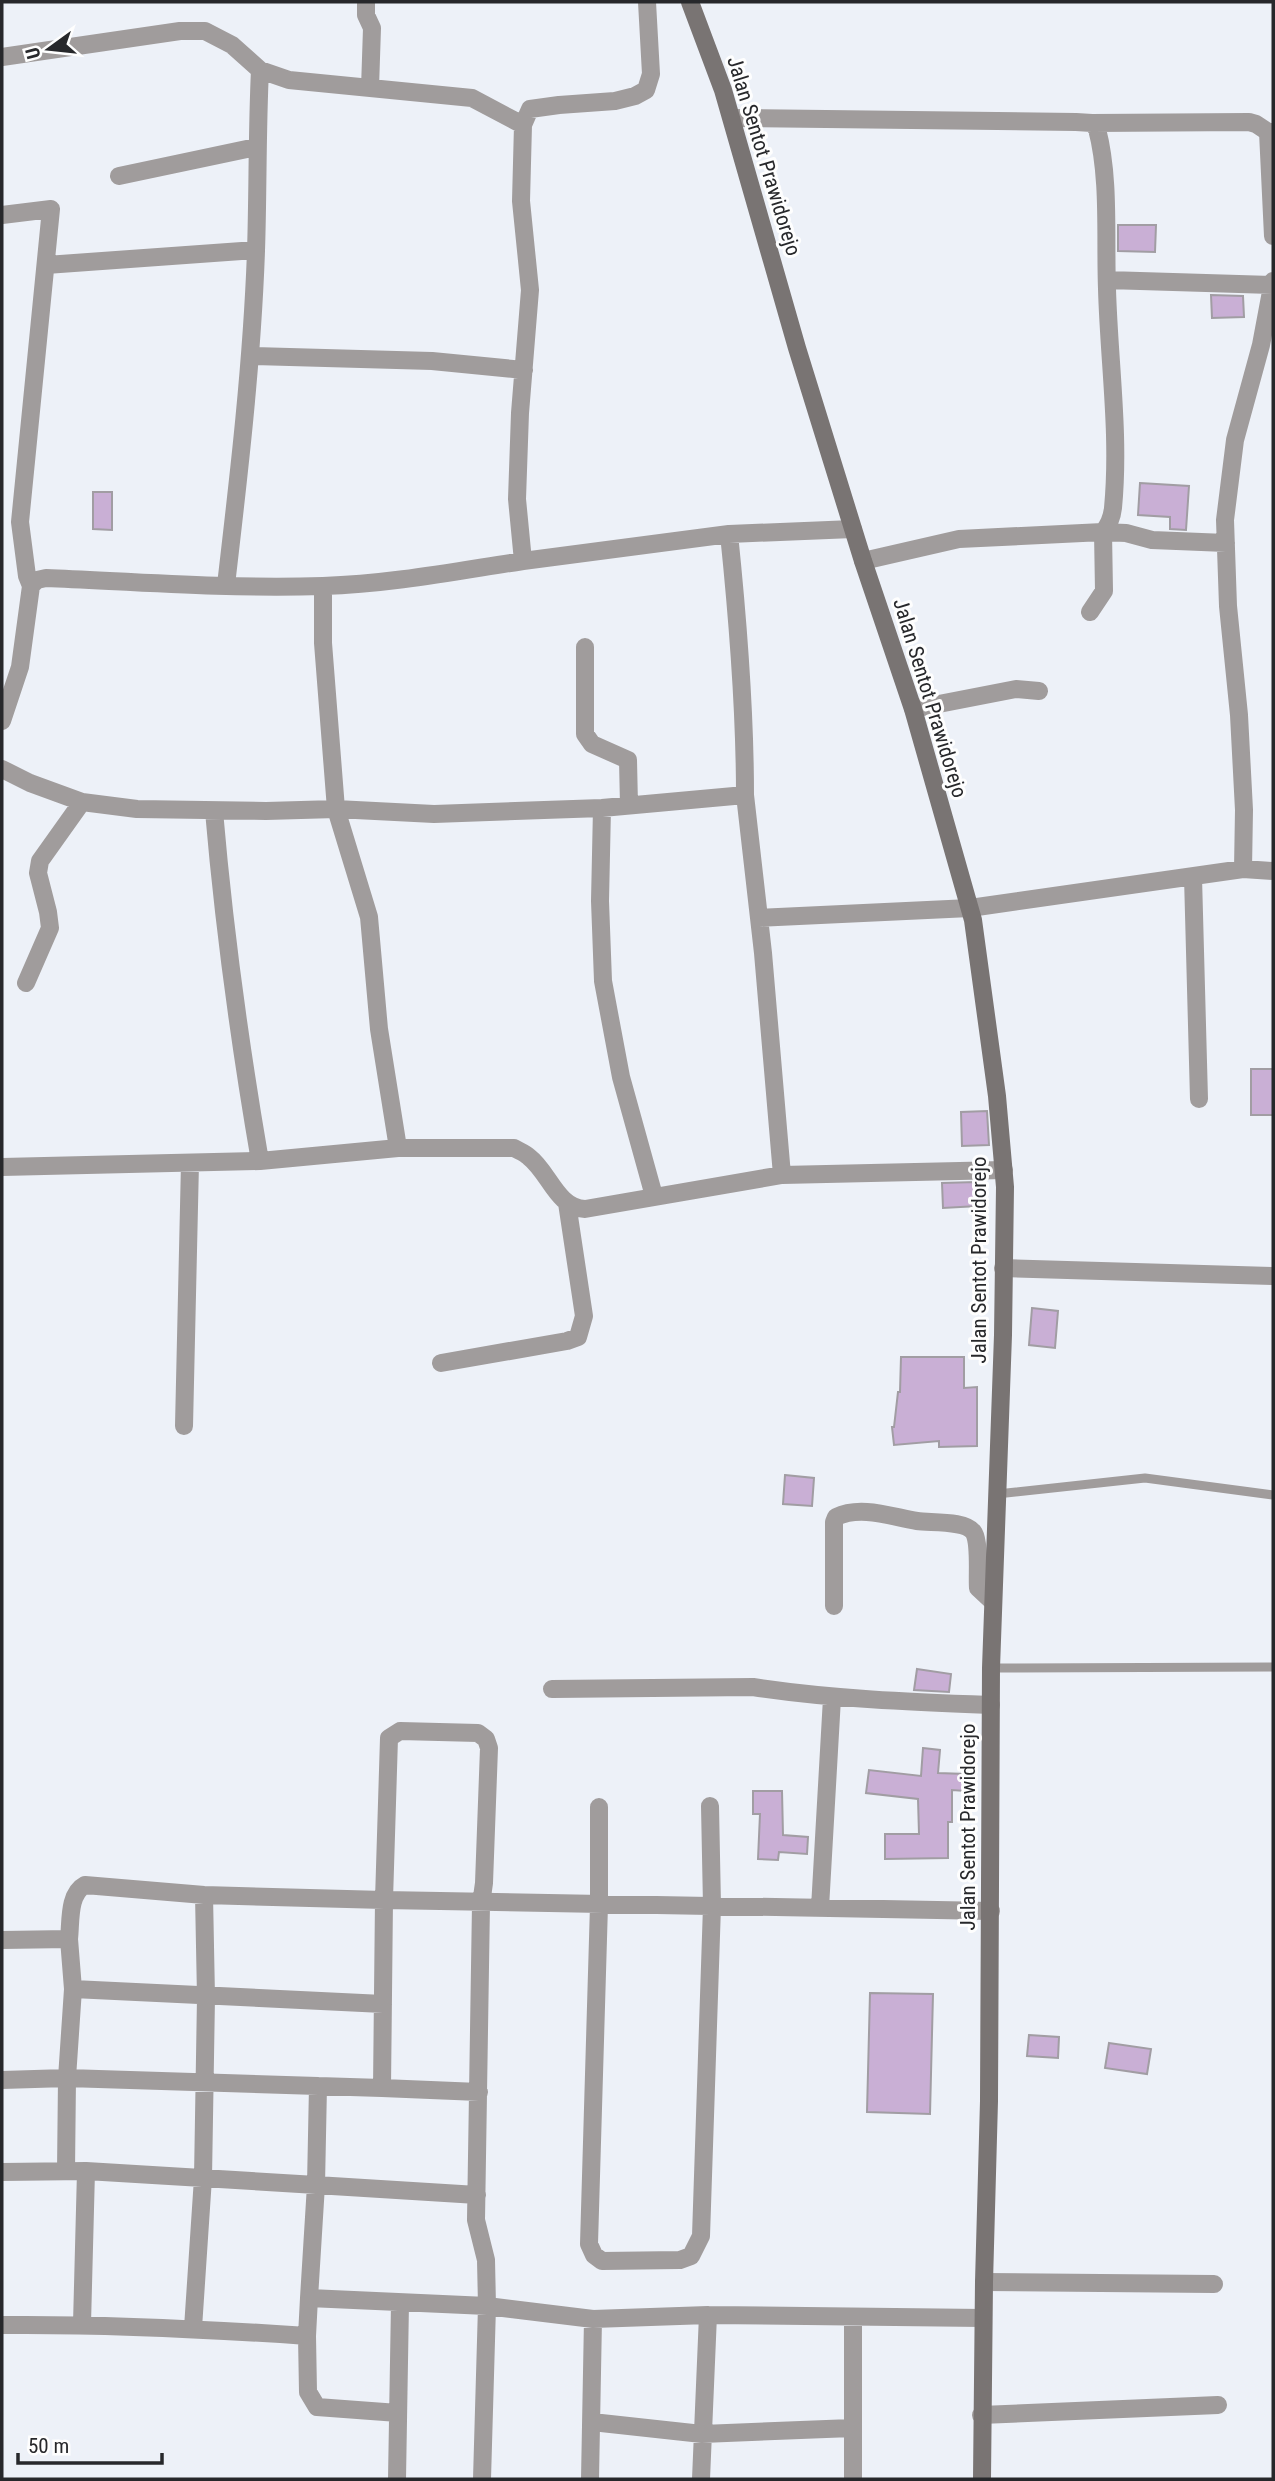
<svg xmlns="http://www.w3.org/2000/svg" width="1275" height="2481" font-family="'Roboto Condensed',sans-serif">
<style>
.building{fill:#c9afd5;stroke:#a19da3;stroke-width:2}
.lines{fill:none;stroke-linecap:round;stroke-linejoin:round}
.service{stroke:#a09c9c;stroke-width:9}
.minor{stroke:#a09c9c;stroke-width:18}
.secondary{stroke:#797473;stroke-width:18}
.labels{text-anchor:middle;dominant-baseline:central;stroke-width:6;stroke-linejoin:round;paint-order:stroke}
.street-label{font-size:21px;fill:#27282b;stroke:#fefefe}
</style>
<rect width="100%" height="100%" fill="#edf1f8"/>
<path class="building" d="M1118 225H1156L1155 252 1118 251Z
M1211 295 1243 296 1244 317 1212 318Z
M1140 483 1189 486 1186 530 1170 529V517L1138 515Z
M93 492H112V530L93 529Z
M1251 1069H1273V1115H1251Z
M987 1111 989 1145 962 1146 961 1112Z
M976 1182 978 1206 943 1208 942 1183Z
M1032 1308 1058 1311 1055 1348 1029 1345Z
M901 1357H964V1388L977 1387V1446L939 1447V1441L894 1445 892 1427H894L898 1392H900Z
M785 1475 814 1478 812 1506 783 1504Z
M917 1669 951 1674 949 1692 914 1690Z
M923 1748 940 1750 938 1773 966 1774 965 1791 952 1790V1822H948V1858L885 1859V1834H919L918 1799 866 1793 869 1770 921 1776Z
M753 1791H782L783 1835 808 1837 807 1854 779 1852 778 1860 758 1859 760 1814H753Z
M870 1993 933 1994 930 2114 867 2112Z
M1029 2035 1059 2037 1058 2058 1027 2056Z
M1109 2043 1151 2049 1147 2074 1105 2068Z"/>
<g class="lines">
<path class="service" d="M997 1494 1145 1478 1273 1495
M991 1668 1273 1667"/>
<path class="minor" d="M366 2V15L372 28 370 88
M2 57 180 31H205L232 45 260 70 289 80 472 98 523 125
M732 118 1076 122 1092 123 1097 129C1110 178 1105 238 1107 289 1109 362 1120 435 1113 508 1112 517 1109 525 1103 532L959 539 863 561
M1092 123 1249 122 1256 124 1268 132
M1273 132H1268L1273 236
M119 176 256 147
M2 215 51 209 20 522 27 576 31 586
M46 265 256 250
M1107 280 1272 285
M250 356 432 361 524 370
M729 534C738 621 745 708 745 795
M523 561 729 534 853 529
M226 585C239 474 252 363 256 251 258 191 257 131 260 70
M323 586V643L336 809 369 917 379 1029 398 1148
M1090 612 1104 591 1103 532 1126 533 1152 540 1226 543
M585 647V734L592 744 628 760 629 805
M913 709 1016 689 1039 691
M2 721 20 667 31 586 37 580 46 578C138 582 231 589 323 586 390 584 457 571 523 561L517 499 520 413 530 290 521 201 523 125 530 109 559 105 615 101 635 96 646 90 651 74 647 2
M2 769 30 783 82 802 137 809 266 811 336 809 434 814 602 808 745 795 763 953 782 1175
M602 808 600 901 603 981 621 1077 654 1196
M214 811C224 928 240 1045 260 1161
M1243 869 1244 810 1239 715 1228 606 1225 520 1235 440 1261 345 1273 281
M1193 877 1199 1099
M759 918 970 908 1243 869 1273 871
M26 983 50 928 48 912 38 873 40 861 82 802
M2 1167 260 1161 398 1148H514C519 1151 525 1153 529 1157 549 1172 557 1208 585 1209L782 1175 1004 1170
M1003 1268 1273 1276
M441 1363 567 1341 578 1337 584 1316 567 1203
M184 1426 190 1163
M834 1606V1522L836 1517C861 1505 892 1517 917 1521 931 1523 967 1520 974 1533 980 1544 977 1575 978 1588L993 1602
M552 1689 753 1687C832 1699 911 1702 991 1705
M599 1807V1905L589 2244 594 2255 602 2261 680 2260 691 2256 701 2236 712 1906 710 1806
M820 1908 832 1698
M69 1939 73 1989
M2 1940 69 1939C71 1922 68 1894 85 1885L204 1895 384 1900 382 2088 67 2078 2 2080
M318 2086 316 2185 477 2195
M382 2088 479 2092
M66 2171 67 2078 73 1989 383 2004
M2 2172 86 2171 316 2185 309 2298
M984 2282 1214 2284
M983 2318 708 2315 593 2319 487 2306 486 2260 476 2220 481 1904 484 1883 489 1748 486 1739 478 1733 400 1731 389 1738 384 1900 991 1911
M82 2324 86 2171
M2 2325C104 2324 205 2329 307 2336L309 2298 487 2306 482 2479
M193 2328 203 2178 206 1997 204 1895
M307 2336 308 2392 317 2407 398 2413
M981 2415 1218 2405
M592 2422 702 2434 852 2428
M397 2479 400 2303
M590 2479 593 2319
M701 2479 708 2315
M853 2479V2317"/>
<path class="secondary" d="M690 2 723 90 797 348 863 561 913 709 973 920 997 1096 1005 1187 1003 1335 991 1668 989 2101 984 2282 982 2479"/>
</g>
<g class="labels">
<g class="street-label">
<text transform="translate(764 156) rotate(73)">Jalan Sentot Prawidorejo</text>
<text transform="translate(930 698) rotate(73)">Jalan Sentot Prawidorejo</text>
<text transform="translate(979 1260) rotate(-90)">Jalan Sentot Prawidorejo</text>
<text transform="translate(968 1827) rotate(-90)">Jalan Sentot Prawidorejo</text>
</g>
</g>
<rect width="1275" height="2481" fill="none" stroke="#27282b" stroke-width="7"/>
<g transform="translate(49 49) rotate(255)" stroke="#fefefe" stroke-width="5" paint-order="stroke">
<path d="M0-5L12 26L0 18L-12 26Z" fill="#27282b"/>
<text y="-10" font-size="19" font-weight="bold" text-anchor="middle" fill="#27282b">U</text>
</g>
<path d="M18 2453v10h144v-10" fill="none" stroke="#27282b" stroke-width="3.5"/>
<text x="28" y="2453" font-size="21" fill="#27282b" stroke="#fefefe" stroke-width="5" paint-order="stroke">50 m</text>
</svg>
